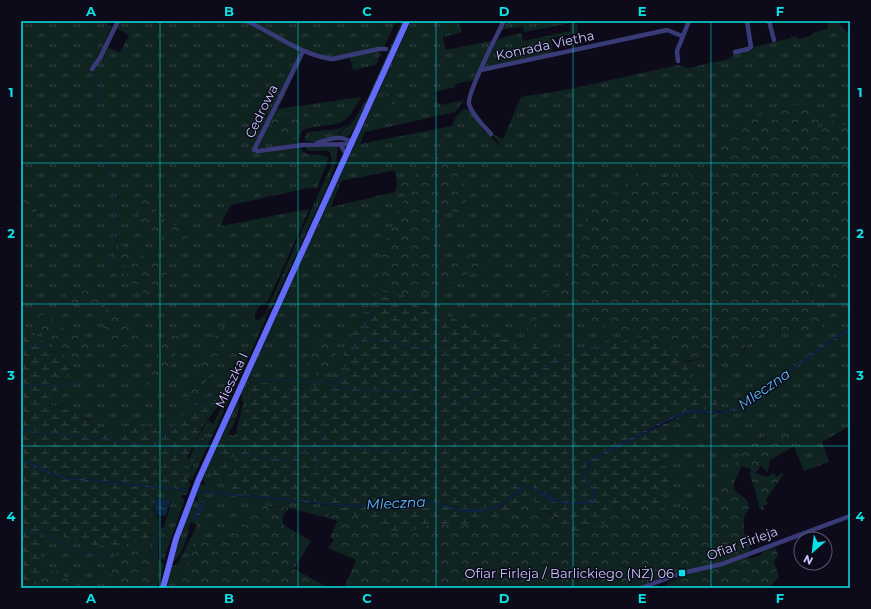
<svg xmlns="http://www.w3.org/2000/svg" width="871" height="609" font-family="Montserrat,sans-serif">
<style>
.grass{fill:url(#grass-tufts);fill-rule:evenodd}
.forest{fill:url(#forest-crowns)}
.wetland{fill:url(#wetland-marsh)}
.water{fill:url(#water-ripples)}
.lines{fill:none;stroke-linecap:round;stroke-linejoin:round}
.stream{stroke:#0d233d;stroke-width:1}
.street{stroke:#383b77;stroke-width:4.5}
.secondary{stroke:#636cf8;stroke-width:6}
.grid{fill:none;stroke:#0ae2e5;stroke-width:1;stroke-opacity:0.55}
.poi-dot{fill:#0ae2e5;stroke:#0d0b1a;stroke-width:1.5}
.labels{text-anchor:middle;dominant-baseline:central;stroke-width:3;stroke-linejoin:round;paint-order:stroke}
.street-label{font-size:13px;fill:#c9c7fc;stroke:#0d0b1a}
.poi-label{font-size:13px;fill:#c9c7fc;stroke:#0d0b1a;text-anchor:end}
.water-label{font-size:14px;font-style:italic;fill:#5abcf8;stroke:#0d0b1a}
.neatline{fill:none;stroke:#0ae2e5;stroke-width:1.5}
.grid-label{font-size:13px;text-anchor:middle;font-weight:bold;fill:#0ae2e5}
</style>
<defs>
<pattern id="grass-tufts" width="24" height="20" patternUnits="userSpaceOnUse"><rect width="24" height="20" fill="#0f2421"/><path d="M3 7l-1-3M5 7V3M7 7l1-3M15 17l-1-3M17 17v-4M19 17l1-3" fill="none" stroke="#314242"/></pattern>
<pattern id="forest-crowns" width="20" height="18" patternUnits="userSpaceOnUse"><rect width="20" height="18" fill="#0f2421"/><path d="M2 6a3 3 0 1 1 6 0M12 15a3 3 0 1 1 6 0" fill="none" stroke="#314242"/></pattern>
<pattern id="wetland-marsh" width="20" height="14" patternUnits="userSpaceOnUse"><rect width="20" height="14" fill="#0f2421"/><path d="M1 5h8M5 5V1M11 12h8M15 12V8" fill="none" stroke="#314242"/></pattern>
<pattern id="water-ripples" width="26" height="14" patternUnits="userSpaceOnUse"><rect width="26" height="14" fill="#0d233d"/><path d="M2 4q2-2 4 0t4 0M15 11q2-2 4 0t4 0" fill="none" stroke="#2f415a"/></pattern>
</defs>
<rect width="100%" height="100%" fill="#0d0b1a"/>
<path class="grass" d="M21 21H101L112 26 103 45 120 53 129 35 116 28 119 21H396L384 47 331 57 306 50 278 109 361 97C348 119 348 124 320 126 313 127 308 127 302 131L298 143 273 147 258 148 253 152 255 153 301 148C305 159 319 152 327 157L328 160 317 188H308L231 205 223 219 221 226 303 210H309L268 301 260 305 254 316 256 320C264 320 266 312 269 305L331 166C335 144 323 152 308 151L306 147 338 146 336 161 328 185 271 309H269L265 318 266 319 232 393 225 394V390L190 408 169 433 164 429C150 429 141 420 126 421L119 435 93 425 86 418 53 405 60 381 73 369 33 332 23 329H21Z
M402 21H404L366 107 351 133 348 136 340 137V133L352 123 368 97Z
M411 21H458L462 32 443 37 446 50 495 40 474 80 455 84V87L434 92 437 103 442 105 464 100 455 112 365 132 360 144 452 126 457 115 464 109C475 110 480 125 485 133H488L499 146 500 144 488 128 494 135 503 139 521 97 570 89 678 65 688 68 729 59 734 54 753 50 754 47 791 38V35L793 37 798 36V39L812 36V33L827 29 828 25V21H837L847 32H850V123L843 126 835 123 822 135 818 134V122L782 111 777 116H769L742 131 735 132 711 149 724 157 726 168 721 171 708 183 696 177 670 175 663 179 653 177 630 182 625 194 614 192 607 199 595 204 579 239V255L576 262 560 279 630 332 654 340 605 341 563 357 522 341 494 337 437 311 376 294 358 324 329 384 315 385 247 382C250 407 241 432 235 456 232 468 231 480 229 493L198 490 200 485H203L206 483 202 480 239 400C241 405 236 420 233 426 231 429 229 431 228 435L235 436 243 404 241 394ZM395 170 397 185 395 192 331 207 341 181ZM229 438 226 471 222 482 211 477Z
M512 21H578L577 22 578 33 551 38 553 53 485 67V65L498 39 521 33 523 41 571 31 570 23 524 32 523 26 501 30 508 22Z
M378 51 381 53 376 65 353 70 350 58 333 62V60Z
M350 123 339 132 338 137 311 142 307 141 304 138 308 132 339 129Z
M850 267V329L838 335 820 347 737 408 727 411H716L721 386 694 383 690 377 687 362C707 357 712 355 731 366L738 363 749 340 764 332 781 331 825 322C818 310 807 294 815 279H832L836 270Z
M850 332V426L822 442 829 462 804 471 794 447 800 443 766 437 757 442 746 443 734 474 729 476 725 482 711 487 697 504 666 511 661 501 673 476C669 469 663 465 659 459L670 430 678 420 706 417 714 414 729 413 735 411 831 342Z
M231 395 192 480 179 474 187 458 189 459 182 473 186 474 210 426 205 427 194 449 192 448 204 426 208 420 213 424 227 397Z
M156 488 188 491 186 495H182L181 497 184 500V502L166 553 165 561 161 558V528L164 527C166 517 171 509 171 500L156 498 154 511 159 520 158 558 160 561 164 564 157 588H151L153 567 149 548Z
M197 492 337 506 336 511H331L328 516 331 519 289 508 275 506 250 524 242 523 246 530 241 529 223 543 198 542 183 571 178 573 180 578 175 588H167L172 565 175 566 179 562 197 525 191 522 188 528 189 531C186 539 180 560 172 562L194 499 198 501V498L196 496Z
M283 525 311 541 294 569C290 561 296 548 298 539Z
M41 530 94 546H120L112 564 111 581 130 588H21L43 573 39 538Z"/>
<path class="forest" d="M383 93 389 94 395 101V109L390 111C383 109 381 107 378 100Z
M800 104 806 105 816 110 818 122V133L821 135 823 124 829 120 843 126 850 123V267L836 270 832 279H815C807 294 818 310 826 322L814 333C797 332 762 327 749 340 745 344 741 358 738 363L731 366C712 355 707 357 687 361L674 354 672 346 630 332 594 324 569 308 559 292 560 279 576 262 579 255V239L588 211 595 204 607 199 614 192 625 194 630 182 641 168 649 170 653 177 663 179 679 172 696 177 708 183 721 171 726 168 724 157 710 149C720 140 728 133 742 131 747 121 755 118 764 113 779 121 779 110 790 105 793 104 797 104 800 104Z
M282 113 304 114 298 138 285 140 272 133 271 121Z
M442 156C450 166 467 183 467 197 467 202 466 207 464 212L455 213 447 211C434 219 431 235 428 249L437 258 442 260 456 259 467 256 489 260V265L478 272 464 275 442 291 432 296 420 293 399 295 380 291 378 271 384 246 398 210 409 193 395 192 400 183 424 170 433 158Z
M145 196 156 197V213L171 224 190 230 186 241 163 231 166 242 171 250H165L142 228 136 207Z
M21 198 40 207 38 210 23 216 21 215Z
M117 243 169 269 164 281 153 297 143 292 140 288 119 275 118 273 127 274 131 270 114 261Z
M548 280 550 282V285L527 343 522 341Z
M70 287C80 286 96 295 102 303V305L96 310 92 311 66 299Z
M109 305C122 316 122 328 142 331L143 334 140 341C137 343 133 346 129 347 119 349 105 343 104 332 103 323 105 314 107 306Z
M41 315H45L59 322 67 332C80 330 87 341 97 347V351L88 350C71 374 57 346 43 337L39 319Z
M222 326 225 327C222 348 207 389 191 402L186 400 218 330Z
M178 329 182 333C178 350 168 378 154 389L146 386 152 364 170 332Z
M320 336 336 339C337 340 338 343 338 345 339 353 326 374 317 375L316 370 309 369C301 359 314 345 320 336Z
M773 435 793 437 800 443 770 460 768 472 761 466 755 473 767 477 774 473 776 477 782 473 783 475 766 499 768 504 763 506 764 511 758 507 759 504 750 474 751 469 742 466 734 482V490L747 500 749 507 744 517V533L750 545 749 559 761 555 763 551 775 547 778 555 774 562 779 577 769 588H665L669 582 677 579 674 573 636 588H344L356 560 328 548 334 540 330 536 338 521C333 519 329 519 328 513L331 511 349 513 375 521 383 528 404 531 429 525H458L480 522 500 517 520 503 535 498 538 505C551 512 555 517 562 530L603 525 608 515 624 505H649L666 511 697 504 711 487 725 482 729 476 734 474V466L746 443 757 442Z
M261 505 289 508 283 516V524L298 539 292 565 294 569 329 588H175L176 584 175 579 179 578 178 573 183 571 198 542 223 543 241 529 246 530 242 523 250 524 252 508Z
M136 541 149 548 153 567 151 588H130L111 581 112 564 120 546Z
M58 570 78 588H21L26 582 36 585 43 573Z"/>
<path class="wetland" d="M376 294 437 311 494 337 522 341 563 357 605 341 654 340 672 346 675 354 687 362 690 377 694 383 721 386 716 411 694 409 679 413 593 457 587 465 583 477 593 490 592 497 589 501 571 502 558 500 530 486 522 487 502 503 493 507 482 509H462L424 499 349 505 229 493C231 480 232 468 235 456 241 432 250 407 247 382L315 385 329 384 358 324Z
M21 329H23L33 332 73 369 60 381 53 405 56 407 80 414 93 425 119 435 126 421C140 420 150 429 164 429L169 433 190 408 225 390C225 402 209 416 203 426 194 442 187 458 179 474L189 479 188 482 191 484 188 489 64 477 21 458Z
M695 413 714 414 706 417 678 420 670 430 659 459C663 465 669 469 673 476L661 501 666 511C641 503 617 498 603 525 586 530 579 532 562 530 559 524 556 518 551 513 545 507 536 508 534 499L520 503 500 517 480 522 458 525H429L418 529 391 533 383 528 375 521 365 518 349 513 336 511 337 506 352 507 418 502H429L460 510 476 512 500 507 524 489 528 487 551 501 562 503 585 504 594 499 596 490 586 479 588 469 594 459 639 436 681 416Z
M206 425 210 426 186 475H185L182 473Z
M229 438 232 439C236 447 226 475 221 482L211 479V477Z
M21 460 58 478 156 488 149 548 136 541 120 546H94L41 530 39 538 43 573 36 585 26 582 21 588Z"/>
<path class="water" d="M850 329V332L831 342 735 411C719 417 703 411 687 414 667 419 639 436 621 446 612 450 602 454 594 460 589 464 586 473 586 479L596 490C595 495 595 502 589 504H562L551 501 528 487 524 489C495 511 485 518 448 508 437 505 429 502 418 502L352 507 197 492 198 490 349 505 424 499 462 509H482L493 507 502 503 522 487 530 486 558 500 571 502 589 501 592 497 593 490 583 477 587 465 593 457 679 413 694 409 720 412 737 408 820 347 838 335Z
M21 458 64 477 188 489V491L64 479 51 475 21 460Z
M158 498 171 500 166 515C161 517 158 516 155 512V502Z
M201 501 206 503 197 521 193 519V517Z"/>
<g class="lines">
<path class="stream" d="M95 71 100 111
M101 116 104 147 113 182 114 205 113 247 108 274
M104 318 107 277
M359 339 439 349 486 390
M21 347 44 344
M260 379 338 383 380 295
M337 383 335 388 413 392
M21 384 64 386 88 379
M335 388 330 402 320 445 401 451
M21 430 181 449
M201 444 205 446
M155 446 188 407 220 390
M218 452 222 454
M239 455 291 460 319 445
M456 485 457 404 486 390 605 344
M309 501 320 445
M21 528 109 560"/>
<path class="street" d="M247 21C275 34 301 55 332 59L379 49H386
M769 21 774 40
M303 51 254 150 258 151 303 145 352 144
M735 52 748 49 751 47 747 21
M678 61 677 51 689 21
M92 69 100 58 118 21
M481 70 667 30 682 36
M491 134C484 126 472 115 469 104 467 93 497 35 504 21
M317 143C327 140 344 133 352 144
M341 145 344 151
M641 588 682 573 722 564 850 516"/>
<path class="secondary" d="M163 588 176 539 198 481 407 21"/>
</g>
<path class="grid" d="M160 21V588M298 21V588M436 21V588M573 21V588M711 21V588M21 163H850M21 304H850M21 446H850"/>
<rect class="poi-dot" x="678" y="569" width="8" height="8" rx="2"/>
<g class="labels">
<g class="street-label">
<text transform="translate(545 45) rotate(-12)">Konrada Vietha</text>
<text transform="translate(261 111) rotate(-64)">Cedrowa</text>
<text transform="translate(231 380) rotate(-65)">Mieszka I</text>
<text transform="translate(742 543) rotate(-20)">Ofiar Firleja</text>
</g>
<g class="poi-label">
<text x="674" y="573">Ofiar Firleja / Barlickiego (NŻ) 06</text>
</g>
<g class="water-label">
<text transform="translate(764 389) rotate(-35)">Mleczna</text>
<text transform="translate(396 503) rotate(-3)">Mleczna</text>
</g>
</g>
<rect width="871" height="609" fill="none" stroke="#0d0b1a" stroke-width="44"/>
<g transform="translate(813 551) rotate(208)"><circle r="19" fill="#0d0b1a" stroke="#585674"/>
<path d="M0-3L7 15L0 10L-7 15Z" fill="#0ae2e5"/>
<text y="-6" font-size="11" font-weight="bold" text-anchor="middle" fill="#c9c7fc">N</text>
</g>
<rect x="22" y="22" width="827" height="565" class="neatline"/>
<g class="grid-label">
<text x="91" y="16">A</text>
<text x="229" y="16">B</text>
<text x="367" y="16">C</text>
<text x="504" y="16">D</text>
<text x="642" y="16">E</text>
<text x="780" y="16">F</text>
<text x="11" y="97">1</text>
<text x="860" y="97">1</text>
<text x="11" y="238">2</text>
<text x="860" y="238">2</text>
<text x="11" y="380">3</text>
<text x="860" y="380">3</text>
<text x="11" y="521">4</text>
<text x="860" y="521">4</text>
<text x="91" y="603">A</text>
<text x="229" y="603">B</text>
<text x="367" y="603">C</text>
<text x="504" y="603">D</text>
<text x="642" y="603">E</text>
<text x="780" y="603">F</text>
</g>
</svg>
